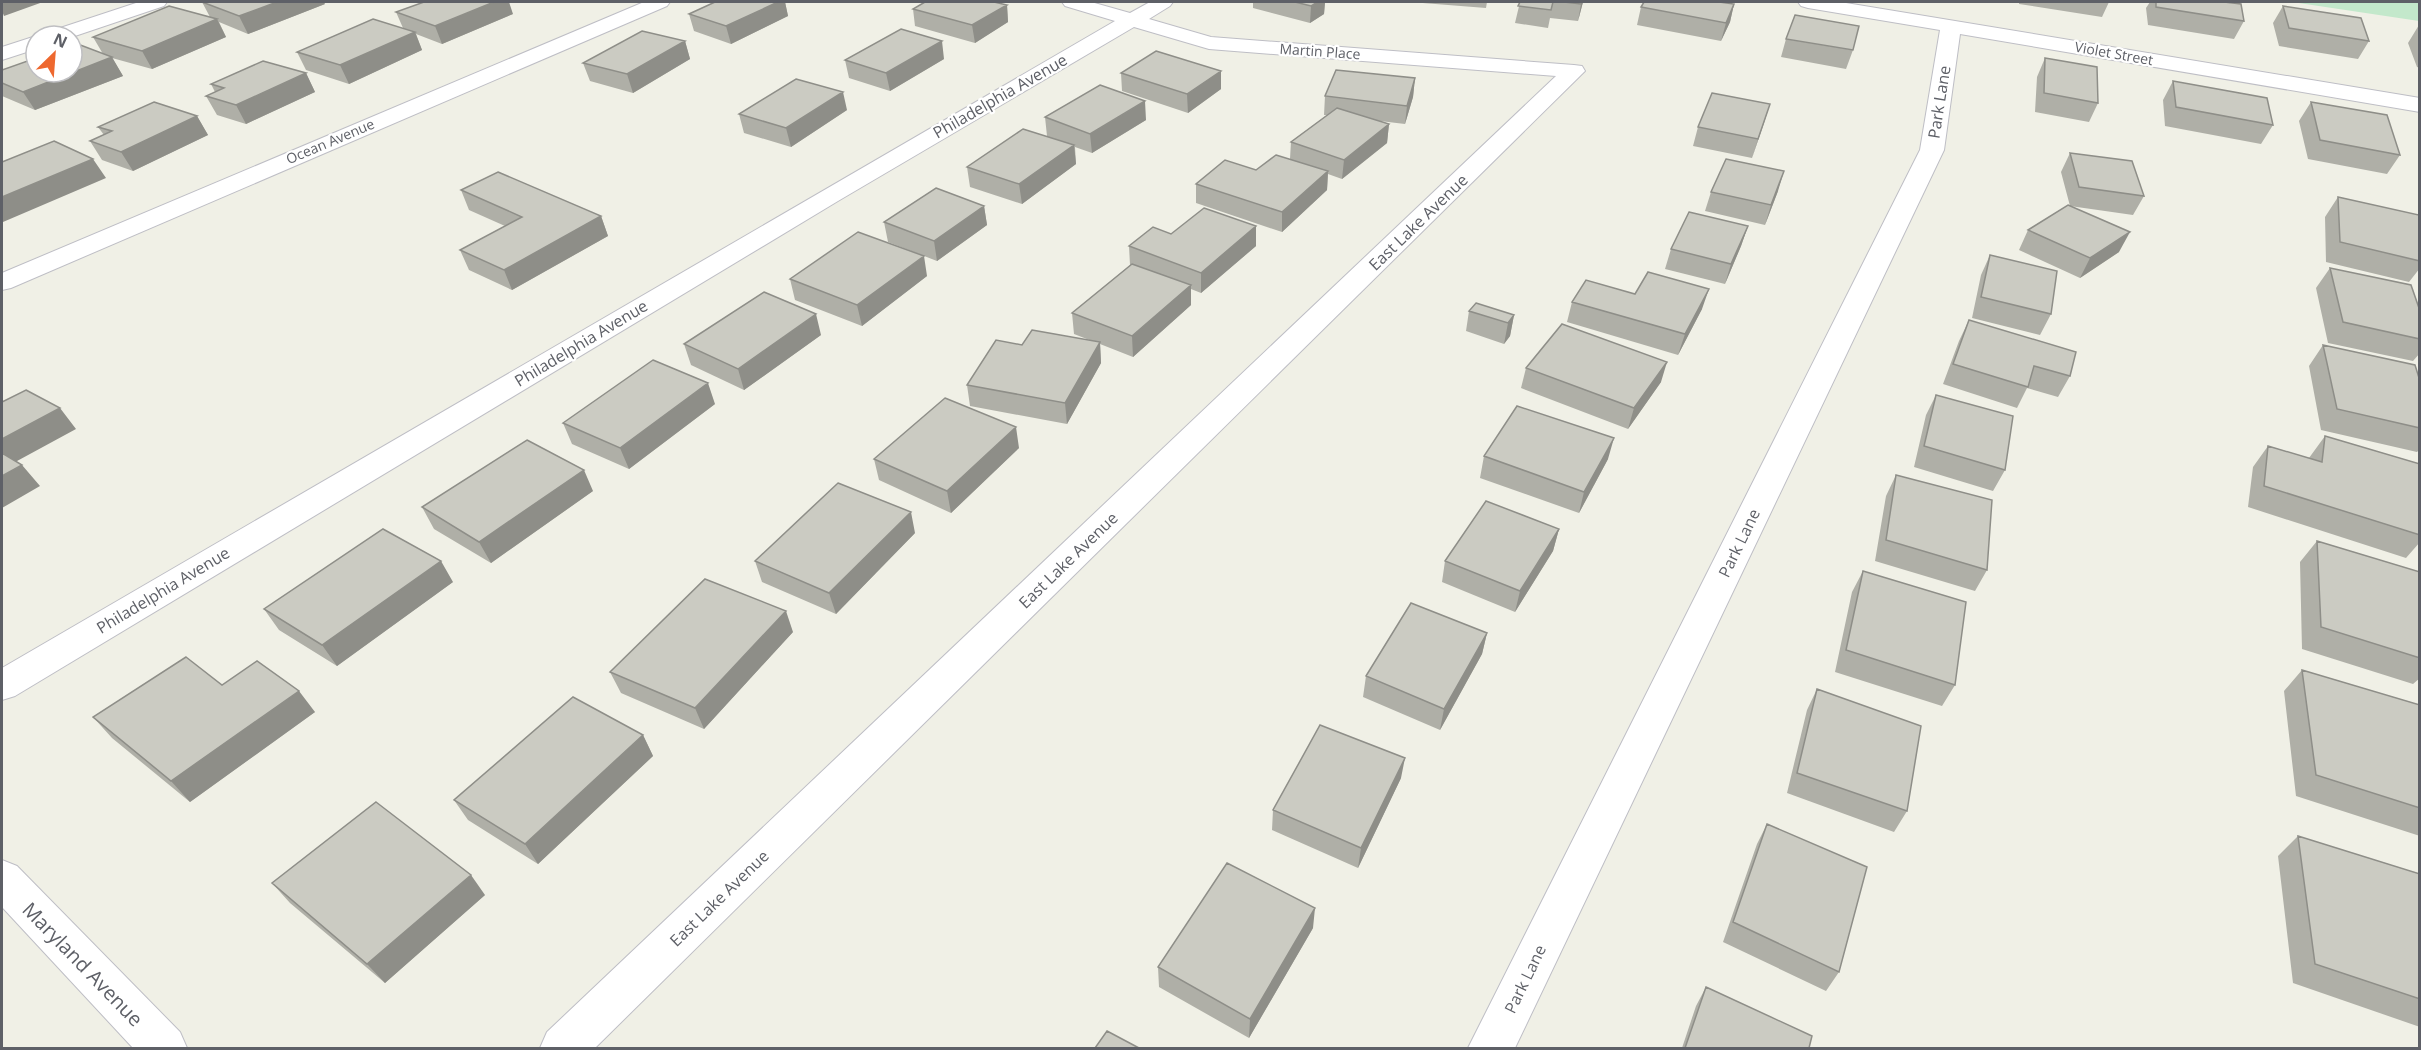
<svg xmlns="http://www.w3.org/2000/svg" width="2421" height="1050" font-family="'Open Sans',sans-serif">
<style>
.green{fill:#c3e8cb}
.lines{fill:none;stroke-linecap:round;stroke-linejoin:round}
.minor-casing{stroke:#bebec5;stroke-width:2}
.minor{fill:#fff;fill-rule:evenodd}
.wall{fill:#afafa7}
.shaded-wall{fill:#8e8e88}
.building{fill:#cbcbc2;stroke:#8e8e88;stroke-width:1.5}
.labels{text-anchor:middle;dominant-baseline:central;stroke-width:4.5;stroke-linejoin:round;paint-order:stroke}
.far-street-label{font-size:14px;fill:#5e6067;stroke:#fff}
.street-label{font-size:16px;fill:#5e6067;stroke:#fff}
.near-street-label{font-size:20px;fill:#5e6067;stroke:#fff}
</style>
<rect width="100%" height="100%" fill="#f0f0e6"/>
<path class="green" d="M2292 2H2419V21Z"/>
<g class="lines">
<defs>
<path id="minor" d="M139 2H167L164 6 72 37 45 36 48 32Z
M644 2H670L667 6 11 288 2 290V273Z
M1062 2H1091L1130 13 1150 2H1173L1170 6 1149 19 1211 37 1574 65 1582 66 1585 71 595 1048H540L547 1032 1556 76 1209 49 1134 27 838 201 15 696 2 700V668L1115 21 1065 6Z
M1798 2H1840L2420 98V112L1960 34 1944 150 1515 1048H1468L1920 150 1940 30 1808 8 1801 6Z
M36 36V49L2 60V47Z
M2 860 17 866 180 1032 187 1048H133L2 907Z"/>
</defs>
<use href="#minor" class="minor-casing"/>
<use href="#minor" class="minor"/>
</g>
<path class="wall" d="M202 2 325 4 248 34 219 22 226 37 152 69 112 58 123 76 35 110 2 96V70L103 54 93 37 210 17Z
M715 2H785L788 16 731 44 694 31 689 14Z
M1253 2H1325L1324 14 1310 23 1253 8Z
M1410 2H1487L1486 8Z
M1520 2H1583L1578 21 1550 18 1548 28 1515 23Z
M2019 2H2109L2102 17 2019 4Z
M2150 2H2224L2244 21 2234 39 2148 25 2146 8Z
M1734 4 1730 22 1721 41 1637 25 1641 7Z
M1007 5 1008 22 975 43 915 26 913 9Z
M2283 6 2369 41 2358 59 2279 46 2273 23Z
M396 12 513 14 442 44 416 34 422 50 349 84 306 70 297 52 403 28Z
M2419 25H2420V68L2417 67 2408 43Z
M1786 39 1853 50 1846 69 1781 57Z
M685 41 690 59 633 93 590 81 583 63Z
M2045 58 2098 103 2089 122 2035 112 2037 77Z
M944 59 890 91 849 78 845 60Z
M1221 71V89L1188 113 1122 91 1121 73Z
M306 73 315 92 246 124 217 115 206 96 215 92 211 84Z
M1415 78 1413 97 1405 124 1380 121 1389 124 1387 143 1342 179 1328 174 1327 190 1282 232 1196 203V184L1256 170 1290 159 1291 142 1327 115H1324L1325 96Z
M2173 81 2273 125 2261 144 2165 126 2163 100Z
M2311 102 2400 155 2387 174 2308 159 2299 121Z
M1770 104 1752 158 1693 146 1698 127Z
M847 110 791 147 744 133 739 114Z
M197 116 208 135 133 171 102 160 90 141 104 135 98 127Z
M1045 117 1146 120 1092 153 1075 147 1076 164 1022 204 970 187 967 167 1047 136Z
M2070 153 2144 196 2133 215 2070 206 2061 172Z
M461 190 601 216 608 236 512 290 469 270 460 250 505 226 469 210Z
M1778 191 1765 225 1705 211 1711 192Z
M2338 197 2420 221V268L2409 282 2326 262 2325 217Z
M984 206 987 225 937 261 888 242 884 222Z
M1256 226V246L1201 293 1191 289V305L1133 357 1100 344 1101 363 1067 424 970 406 967 385 1022 345 1092 341 1074 334 1072 313 1130 265 1129 246 1171 234Z
M1748 226 1741 246 1725 284 1665 269 1671 249Z
M2028 230 2119 252 2080 278 2019 250Z
M1990 255 2051 314 2040 335 1972 318 1981 275Z
M2330 268 2420 311V353L2413 361 2328 343 2316 288Z
M927 276 862 326 795 300 790 279Z
M1635 294 1702 309 1678 355 1567 322 1572 302Z
M1469 311 1514 315 1510 336 1504 344 1466 331Z
M1969 320 2070 376 2058 397 2027 388 2017 408 1943 384 1959 341Z
M821 335 744 390 691 365 684 344Z
M2323 345 2420 381V449L2417 452 2321 430 2309 366Z
M1526 368 1661 382 1628 429 1521 388Z
M1936 395 2005 470 1993 491 1914 467 1926 415Z
M715 404 629 469 572 444 563 423Z
M2325 436 2420 464V542L2406 558 2248 507 2253 467 2268 446 2309 458Z
M1019 448 951 513 879 480 874 459Z
M1484 456 1608 459 1579 513 1480 478Z
M1896 475 1987 570 1975 591 1875 561 1886 496Z
M593 491 491 563 434 529 422 507Z
M1559 529 1553 551 1515 612 1442 582 1445 561Z
M915 533 836 614 762 582 755 561Z
M2317 541 2420 572V678L2413 684 2302 649 2300 562Z
M1863 571 1955 685 1942 706 1835 672 1852 592Z
M453 582 337 666 279 630 264 609Z
M793 632 704 729 621 693 610 672Z
M1487 633 1482 654 1440 730 1363 697 1366 676Z
M2302 670 2420 705V836L2296 796 2284 691Z
M222 685 315 712 190 802 112 738 93 717Z
M1817 689 1907 811 1894 832 1787 793 1807 710Z
M643 735 653 756 538 864 468 820 454 800Z
M1401 778 1358 868 1272 830 1273 810Z
M1767 824 1839 972 1826 991 1723 942 1757 844Z
M2298 836 2420 874V1027L2293 983 2278 856Z
M272 883 485 895 385 983 290 903Z
M1313 928 1249 1038 1159 987 1158 967Z
M1706 987 1809 1048H1682L1696 1006Z"/>
<path class="shaded-wall" d="M2 2H43L4 16 2 11Z
M277 2H324L325 4 248 34 239 16Z
M494 2H509L513 14 442 44 435 26Z
M778 2H785L788 16 731 44 726 26Z
M1317 2H1325L1324 14 1310 23 1311 6Z
M1582 2H1583L1578 21 1581 4Z
M1734 4 1730 22 1721 41 1726 23Z
M1007 5 1008 22 975 43 972 25Z
M217 19 226 37 152 69 142 51Z
M415 32 422 50 349 84 340 65Z
M685 41 690 59 633 93 627 74Z
M942 41 944 59 890 91 886 73Z
M112 57 123 76 35 110 23 92Z
M1221 71V89L1188 113 1187 94Z
M306 73 315 92 246 124 236 105Z
M1415 78 1413 97 1405 124 1407 106Z
M843 92 847 110 791 147 786 128Z
M1145 101 1146 120 1092 153 1090 134Z
M1770 104 1764 123 1752 158 1758 139Z
M197 116 208 135 133 171 121 152Z
M1389 124 1387 143 1342 179 1344 160Z
M1074 145 1076 164 1022 204 1019 184Z
M93 159 106 178 3 222 2 220V197Z
M1328 171 1327 190 1282 232V212Z
M1784 171 1778 191 1765 225 1771 205Z
M984 206 987 225 937 261 934 241Z
M601 216 608 236 512 290 504 270Z
M1256 226V246L1201 293V273Z
M1748 226 1741 246 1725 284 1731 264Z
M2130 232 2119 252 2080 278 2090 258Z
M924 256 927 276 862 326 857 305Z
M1191 285V305L1133 357 1132 336Z
M1709 289 1702 309 1678 355 1685 334Z
M816 314 821 335 744 390 738 369Z
M1514 315 1510 336 1504 344 1508 323Z
M1100 342 1101 363 1067 424 1065 403Z
M1667 362 1661 382 1628 429 1634 408Z
M708 383 715 404 629 469 620 448Z
M60 408 76 429 6 467 2 461V439Z
M1016 427 1019 448 951 513 947 491Z
M1614 438 1608 459 1579 513 1584 492Z
M22 465 40 486 2 508V476Z
M584 470 593 491 491 563 479 542Z
M911 512 915 533 836 614 829 593Z
M1559 529 1553 551 1515 612 1520 591Z
M441 561 453 582 337 666 322 645Z
M786 611 793 632 704 729 695 708Z
M1487 633 1482 654 1440 730 1444 709Z
M299 691 315 712 190 802 171 781Z
M643 735 653 756 538 864 525 844Z
M1405 758 1401 778 1358 868 1361 848Z
M471 875 485 895 385 983 367 964Z
M1315 908 1313 928 1249 1038 1250 1019Z"/>
<path class="building" d="M202 2H277L239 16Z
M424 2H494L435 26 396 12Z
M715 2H778L726 26 689 14Z
M925 2H994L1007 5 972 25 913 9Z
M1295 2H1317L1311 6Z
M1520 2H1553L1551 10 1518 6Z
M1564 2H1582L1581 4Z
M1644 2H1719L1734 4 1726 23 1641 7Z
M2156 2H2224L2241 4 2244 21 2156 7Z
M169 6 217 19 142 51 93 37Z
M2283 6 2361 18 2369 41 2289 28Z
M1795 15 1859 26 1853 50 1786 39Z
M373 19 415 32 340 65 297 52Z
M901 29 942 41 886 73 845 60Z
M642 31 685 41 627 74 583 63Z
M75 43 112 57 23 92 2 83V70L36 58V72H72V44Z
M1156 51 1221 71 1187 94 1121 73Z
M2045 58 2097 67 2098 103 2044 93Z
M263 61 306 73 236 105 206 96 224 88 211 84Z
M1336 70 1415 78 1407 106 1325 96Z
M796 79 843 92 786 128 739 114Z
M2173 81 2267 98 2273 125 2176 107Z
M1100 85 1145 101 1090 134 1045 117Z
M1712 93 1770 104 1758 139 1698 127Z
M154 102 197 116 121 152 90 141 112 131 98 127Z
M2311 102 2387 115 2400 155 2320 140Z
M1337 108 1389 124 1344 160 1291 142Z
M1023 129 1074 145 1019 184 967 167Z
M54 141 93 159 2 197V162Z
M2070 153 2132 161 2144 196 2079 187Z
M1276 155 1328 171 1282 212 1196 184 1225 160 1256 170Z
M1726 159 1784 171 1771 205 1711 192Z
M498 172 601 216 504 270 460 250 522 217 461 190Z
M936 188 984 206 934 241 884 222Z
M2338 197 2419 215 2420 261 2340 242Z
M2068 205 2130 232 2090 258 2028 230Z
M1204 208 1256 226 1201 273 1129 246 1153 227 1171 234Z
M1689 212 1748 226 1731 264 1671 249Z
M858 232 924 256 857 305 790 279Z
M1990 255 2057 271 2051 314 1981 297Z
M1132 264 1191 285 1132 336 1072 313Z
M2330 268 2411 285 2420 311V339L2343 322Z
M1648 272 1709 289 1685 334 1572 302 1586 280 1635 294Z
M764 292 816 314 738 369 684 344Z
M1476 303 1514 315 1508 323 1469 311Z
M1969 320 2076 352 2070 376 2034 366 2028 387 1953 364Z
M1562 324 1667 362 1634 408 1526 368Z
M1032 330 1100 342 1065 403 967 385 996 340 1022 345Z
M2323 345 2415 365 2420 381V428L2337 409Z
M653 360 708 383 620 448 563 423Z
M26 390 60 408 2 439V402Z
M1936 395 2013 416 2005 470 1924 446Z
M945 398 1016 427 947 491 874 459Z
M1517 406 1614 438 1584 492 1484 456Z
M2325 436 2420 464V535L2264 486 2268 446 2322 462Z
M527 440 584 470 479 542 422 507Z
M2 453 22 465 2 476Z
M1896 475 1992 500 1987 570 1886 540Z
M838 483 911 512 829 593 755 561Z
M1486 501 1559 529 1520 591 1445 561Z
M383 529 441 561 322 645 264 609Z
M2317 541 2420 572V658L2321 627Z
M1863 571 1966 602 1955 685 1846 650Z
M705 579 786 611 695 708 610 672Z
M1411 603 1487 633 1444 709 1366 676Z
M186 657 222 685 257 661 299 691 171 781 93 717Z
M2302 670 2420 705V808L2316 775Z
M1817 689 1921 726 1907 811 1797 773Z
M573 697 643 735 525 844 454 800Z
M1320 725 1405 758 1361 848 1273 810Z
M376 802 471 875 367 964 272 883Z
M1767 824 1867 867 1839 972 1733 922Z
M2298 836 2420 874V999L2315 964Z
M1227 863 1315 908 1250 1019 1158 967Z
M1706 987 1812 1036 1809 1048H1685Z
M1107 1031 1139 1048H1095Z"/>
<g class="labels">
<g class="far-street-label">
<text transform="translate(1320 51) rotate(4)">Martin Place</text>
<text transform="translate(2114 53) rotate(10)">Violet Street</text>
<text transform="translate(330 141) rotate(-23)">Ocean Avenue</text>
</g>
<g class="street-label">
<text transform="translate(1000 96) rotate(-30)">Philadelphia Avenue</text>
<text transform="translate(1939 102) rotate(-81)">Park Lane</text>
<text transform="translate(1418 222) rotate(-44)">East Lake Avenue</text>
<text transform="translate(581 343) rotate(-31)">Philadelphia Avenue</text>
<text transform="translate(1739 543) rotate(-64)">Park Lane</text>
<text transform="translate(1068 560) rotate(-44)">East Lake Avenue</text>
<text transform="translate(163 590) rotate(-31)">Philadelphia Avenue</text>
<text transform="translate(719 898) rotate(-44)">East Lake Avenue</text>
<text transform="translate(1525 979) rotate(-64)">Park Lane</text>
</g>
<g class="near-street-label">
<text transform="translate(83 964) rotate(46)">Maryland Avenue</text>
</g>
</g>
<rect width="2421" height="1050" fill="none" stroke="#5e6067" stroke-width="6"/>
<g transform="translate(54 54) rotate(25)"><circle r="28" fill="#ffffff" stroke="#bfbfc2" stroke-width="1.5"/>
<path d="M0-4.5L10 22L0 15L-10 22Z" fill="#ee682f"/>
<text y="-9" font-size="16" font-weight="bold" text-anchor="middle" fill="#5e6067">N</text>
</g>
</svg>
